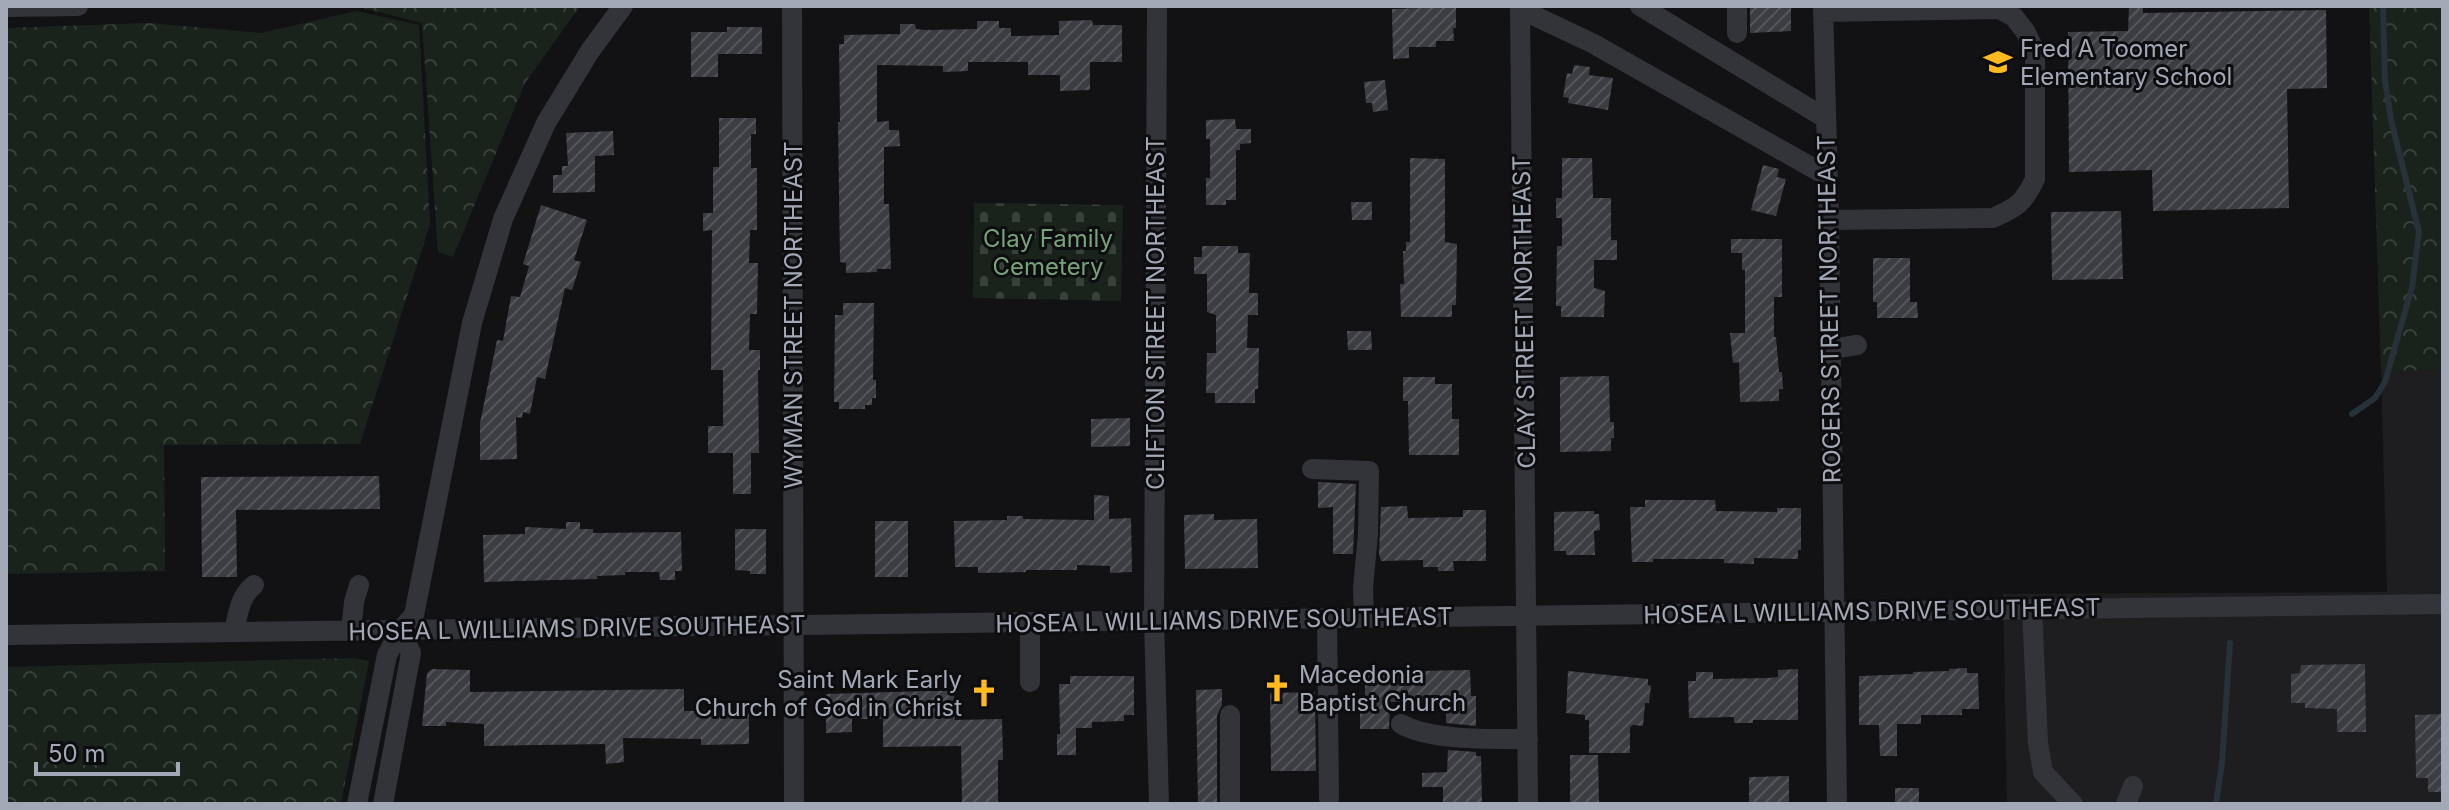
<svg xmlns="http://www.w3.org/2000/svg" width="2449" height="810" font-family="Inter,sans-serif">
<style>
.built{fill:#1e1e21}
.forest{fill:url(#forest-crowns)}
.cemetery{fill:url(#cemetery-stones)}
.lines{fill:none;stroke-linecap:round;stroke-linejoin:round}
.stream{stroke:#273139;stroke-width:6}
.building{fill:url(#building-hatch)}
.minor{stroke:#33343a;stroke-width:20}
.labels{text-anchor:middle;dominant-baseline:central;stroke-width:6;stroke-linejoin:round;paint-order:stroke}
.poi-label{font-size:24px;fill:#a2a8b6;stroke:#0d0d0f;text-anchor:start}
.park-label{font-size:24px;fill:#77a37b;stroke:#0d0d0f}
.street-label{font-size:24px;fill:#a2a8b6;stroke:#0d0d0f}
</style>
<defs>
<pattern id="forest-crowns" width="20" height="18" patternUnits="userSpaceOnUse" patternTransform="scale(2)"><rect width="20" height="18" fill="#1a231b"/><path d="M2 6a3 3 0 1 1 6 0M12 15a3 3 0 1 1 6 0" fill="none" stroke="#38403a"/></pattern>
<pattern id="cemetery-stones" width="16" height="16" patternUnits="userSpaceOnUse" patternTransform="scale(2)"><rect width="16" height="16" fill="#1a231b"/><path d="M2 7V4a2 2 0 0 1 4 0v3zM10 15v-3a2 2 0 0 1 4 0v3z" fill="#38403a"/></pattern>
<pattern id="building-hatch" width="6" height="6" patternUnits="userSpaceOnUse" patternTransform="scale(2)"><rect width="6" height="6" fill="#3c3d42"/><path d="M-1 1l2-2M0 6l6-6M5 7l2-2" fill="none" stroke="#55565b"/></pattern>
</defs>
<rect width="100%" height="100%" fill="#121214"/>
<path class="built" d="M2443 370V804H2007L2003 594 2387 592 2381 371Z"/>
<path class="forest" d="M355 6H580L525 83 453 257 438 252 422 23Z
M2369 6H2443V370L2381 371Z
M357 11 419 25 430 224 360 444 164 445 165 571 6 574V28L149 23 261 33Z
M353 658 369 661 341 804H6V667Z"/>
<path class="cemetery" d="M974 203 1123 205 1121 301 973 298Z"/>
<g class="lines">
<path class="stream" d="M2352 414 2375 398 2385 382 2412 287 2419 232 2391 120 2385 81 2383 6
M2216 804 2222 763 2230 643"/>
</g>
<path class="building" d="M1750 6H1791V31L1750 33Z
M2129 6H2143V13L2326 10 2327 88 2287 89 2289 208 2153 211 2152 170 2069 172 2068 32 2128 31Z
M1456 7V28H1453L1454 41H1436V47H1409V58L1393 59 1392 9Z
M1092 20 1093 25H1122V62H1090V90L1060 91V75H1028V62H968V71L943 72V66L877 65V122L889 121V130H899L900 146 884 147V204H889L891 269H877V272L846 273V263L840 262 838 122H840L839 44H844V35L900 34V24H915L916 29 925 30 977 29V21H999V28H1011V36L1059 35V21Z
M727 27H762V54H718V77H691V32H727Z
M1574 65 1590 67 1589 75 1613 78 1608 110 1568 103 1569 98 1563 97 1567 73 1572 74Z
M1385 80 1388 110 1373 112 1372 103H1366L1364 82Z
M719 118H756V134H751V168H757V230H750L749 263H758L757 314H750L749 350H760V370H758L759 453H751V494H733V453H708V426H723V370H711L712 230 703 231V213H713V167H719Z
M1235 119 1236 129H1251V143L1240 144V150H1236V200H1226V205H1206V178H1210V139H1206V120Z
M613 131 614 155 595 156V192L553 193V175H562V166H568L566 133Z
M1410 158 1445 159V242L1457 244 1456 305H1452V317H1401L1400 284H1404L1403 251H1406V242H1410Z
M1562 158H1592L1593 198H1611V240H1617V260H1594V288L1605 291 1604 317H1561V306H1556L1557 246H1562V218H1556V198H1562Z
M1763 165 1779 169 1777 177 1786 179 1776 216 1751 210Z
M1351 202H1372V220H1352Z
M541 205 587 220 574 260 581 262 572 290 565 288 545 379 537 377 530 414 523 412 522 418 516 417 517 459 480 460V423L497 340 503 341 511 296 520 297 529 266 523 264Z
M2121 211 2123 279 2052 280 2051 212Z
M1731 239H1782V297H1774V337H1776L1779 372H1782L1783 389H1779V401L1740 402 1739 362 1733 363 1730 333H1745V270H1742V253H1731Z
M1202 246H1238V253H1250L1249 293H1258V315H1248L1247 348H1259L1258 389H1255V403H1215V393H1206L1207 353H1216V315L1207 312V274H1194V257H1202Z
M1873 258H1910V302H1917L1918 318H1877V302H1873Z
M843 303H874L873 380H876V398H872V405H865V409H839V402H834L835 315H843Z
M1347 331H1371L1372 350H1348Z
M1609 376 1610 422H1614V438H1611V451L1560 452V377Z
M1403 377H1435V384H1452V419H1459V455H1409L1408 401H1403Z
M1130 418V446L1091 447V419Z
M379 476 380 509 236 510 237 577H202L201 477Z
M1318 482 1356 484 1353 554H1333V507L1318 508Z
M1094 495 1109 496V519L1131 518 1132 572 1110 573V566L1077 565V570H1026V572L978 573V567H955L954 521 1007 520V516H1023V519L1094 520Z
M1645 500H1715L1716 511 1777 512V508H1801V550H1798V559L1754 558V564L1724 563V559H1653V562H1632L1630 507H1645Z
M1407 506 1408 518 1463 517V510H1486V561H1453L1454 571H1438V567H1423V560L1381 561 1379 554 1381 507Z
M1594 511V514H1599L1600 530 1594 531 1595 555H1566V551H1554V512Z
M1214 514V520L1257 519 1258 568 1185 569 1184 515Z
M875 521H908V577H875Z
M566 522H580V529H593V533L681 532 682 571H675V580H660L659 572H625V575L597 576V579L484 582 483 535 525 534V527L566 529Z
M735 529H766V574H750V571L735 570Z
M2365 664 2366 732H2337V709L2305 708V703H2291V674L2300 673 2301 665Z
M1967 668V673H1978L1979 709H1962V715H1921V724H1897V756H1880L1879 725H1859V676L1913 674V672L1949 671V669Z
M432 669 470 670V692L684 689V711L749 710V744L701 745V739L623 738 624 762 606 764 605 744 484 746V724L446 722V726H422L427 673Z
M1798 669V720H1753V723H1734V717L1689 718 1688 681H1696V672H1713V679L1768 678 1778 677V670Z
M1470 670 1471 696H1476V726L1446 723V701L1390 702 1389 729H1360V697H1365V672Z
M1568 671 1648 679V685L1651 686 1649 703H1645L1643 726 1633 725 1630 727V753H1589V720H1585V715L1566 713Z
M1070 676H1134V715H1124V721L1092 722V728H1076V755H1057V734H1060L1059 684H1070Z
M1222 689V705L1217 715V804H1198L1196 690Z
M928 691H954L955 720 1002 719 1003 760H998V804H962L961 746 883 747V719H852V732L826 733V694Z
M1315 692 1316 771H1271L1270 693Z
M2443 714V792H2428V778H2416L2415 715Z
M1448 750 1476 752V756H1481L1482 804H1443V787H1422V773L1447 772Z
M1570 755H1598L1599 804H1570Z
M1789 776V804H1749V777Z
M1895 788H1919V804H1895Z"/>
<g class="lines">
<path class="minor" d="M792 6 794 804
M1157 6 1154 620 1159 804
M1640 6 1825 118
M1737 6V33
M1823 6 1829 220 1837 804
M6 7 78 6
M1823 12 2000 9 2014 17 2025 31 2035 51V179C2023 204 2017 207 1993 218L1829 220
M1831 349 1857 345
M1312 469 1369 471 1368 534 1363 588 1364 618
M2032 609 2038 743 2043 772 2073 804
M1327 618 1329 799
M1030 622V682
M351 631 354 602 359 585
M234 632C238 615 239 597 254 585
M6 635 2443 604
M1230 715V804
M1401 724C1431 741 1493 739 1528 739
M357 804 387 655 401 630 414 615 472 323 503 219 546 123 590 51 623 6
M383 804 411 653 401 630
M1528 804 1520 9 1592 43 1827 176
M2126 804 2133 786"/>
</g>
<defs>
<symbol id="school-bare" viewBox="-9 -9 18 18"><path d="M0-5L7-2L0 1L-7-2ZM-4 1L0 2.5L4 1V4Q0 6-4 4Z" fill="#ffba20" stroke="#0d0d0f" stroke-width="2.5" paint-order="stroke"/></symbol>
<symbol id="church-bare" viewBox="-9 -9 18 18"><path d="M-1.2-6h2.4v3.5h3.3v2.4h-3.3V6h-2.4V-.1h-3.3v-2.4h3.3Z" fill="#ffba20" stroke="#0d0d0f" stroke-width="2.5" paint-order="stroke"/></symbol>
</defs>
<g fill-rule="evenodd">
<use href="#school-bare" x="1978" y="42" width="40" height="40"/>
<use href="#church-bare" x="1257" y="668" width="40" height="40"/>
<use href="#church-bare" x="964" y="673" width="40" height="40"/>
</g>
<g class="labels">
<g class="poi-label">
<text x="2020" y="48">Fred A Toomer<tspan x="2020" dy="28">Elementary School</tspan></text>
<text x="1299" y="674">Macedonia<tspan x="1299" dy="28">Baptist Church</tspan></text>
<text x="962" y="679" text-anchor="end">Saint Mark Early<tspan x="962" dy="28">Church of God in Christ</tspan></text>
</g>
<g class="park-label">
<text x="1048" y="238">Clay Family<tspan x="1048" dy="28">Cemetery</tspan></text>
</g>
<g class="street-label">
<text transform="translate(1829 309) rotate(-91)">ROGERS STREET NORTHEAST</text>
<text transform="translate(1524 312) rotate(-91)">CLAY STREET NORTHEAST</text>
<text transform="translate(1155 313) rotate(-90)">CLIFTON STREET NORTHEAST</text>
<text transform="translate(793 315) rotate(-90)">WYMAN STREET NORTHEAST</text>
<text transform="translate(1872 611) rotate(-1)">HOSEA L WILLIAMS DRIVE SOUTHEAST</text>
<text transform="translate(1224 620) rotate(-1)">HOSEA L WILLIAMS DRIVE SOUTHEAST</text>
<text transform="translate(577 628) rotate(-1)">HOSEA L WILLIAMS DRIVE SOUTHEAST</text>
</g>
</g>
<rect width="2449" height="810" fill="none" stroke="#a2a8b6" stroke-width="16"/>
<path d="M36 762v12h142v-12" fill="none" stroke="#a2a8b6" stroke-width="4"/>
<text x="48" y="762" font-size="24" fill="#a2a8b6" stroke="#0d0d0f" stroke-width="6" paint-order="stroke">50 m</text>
</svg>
